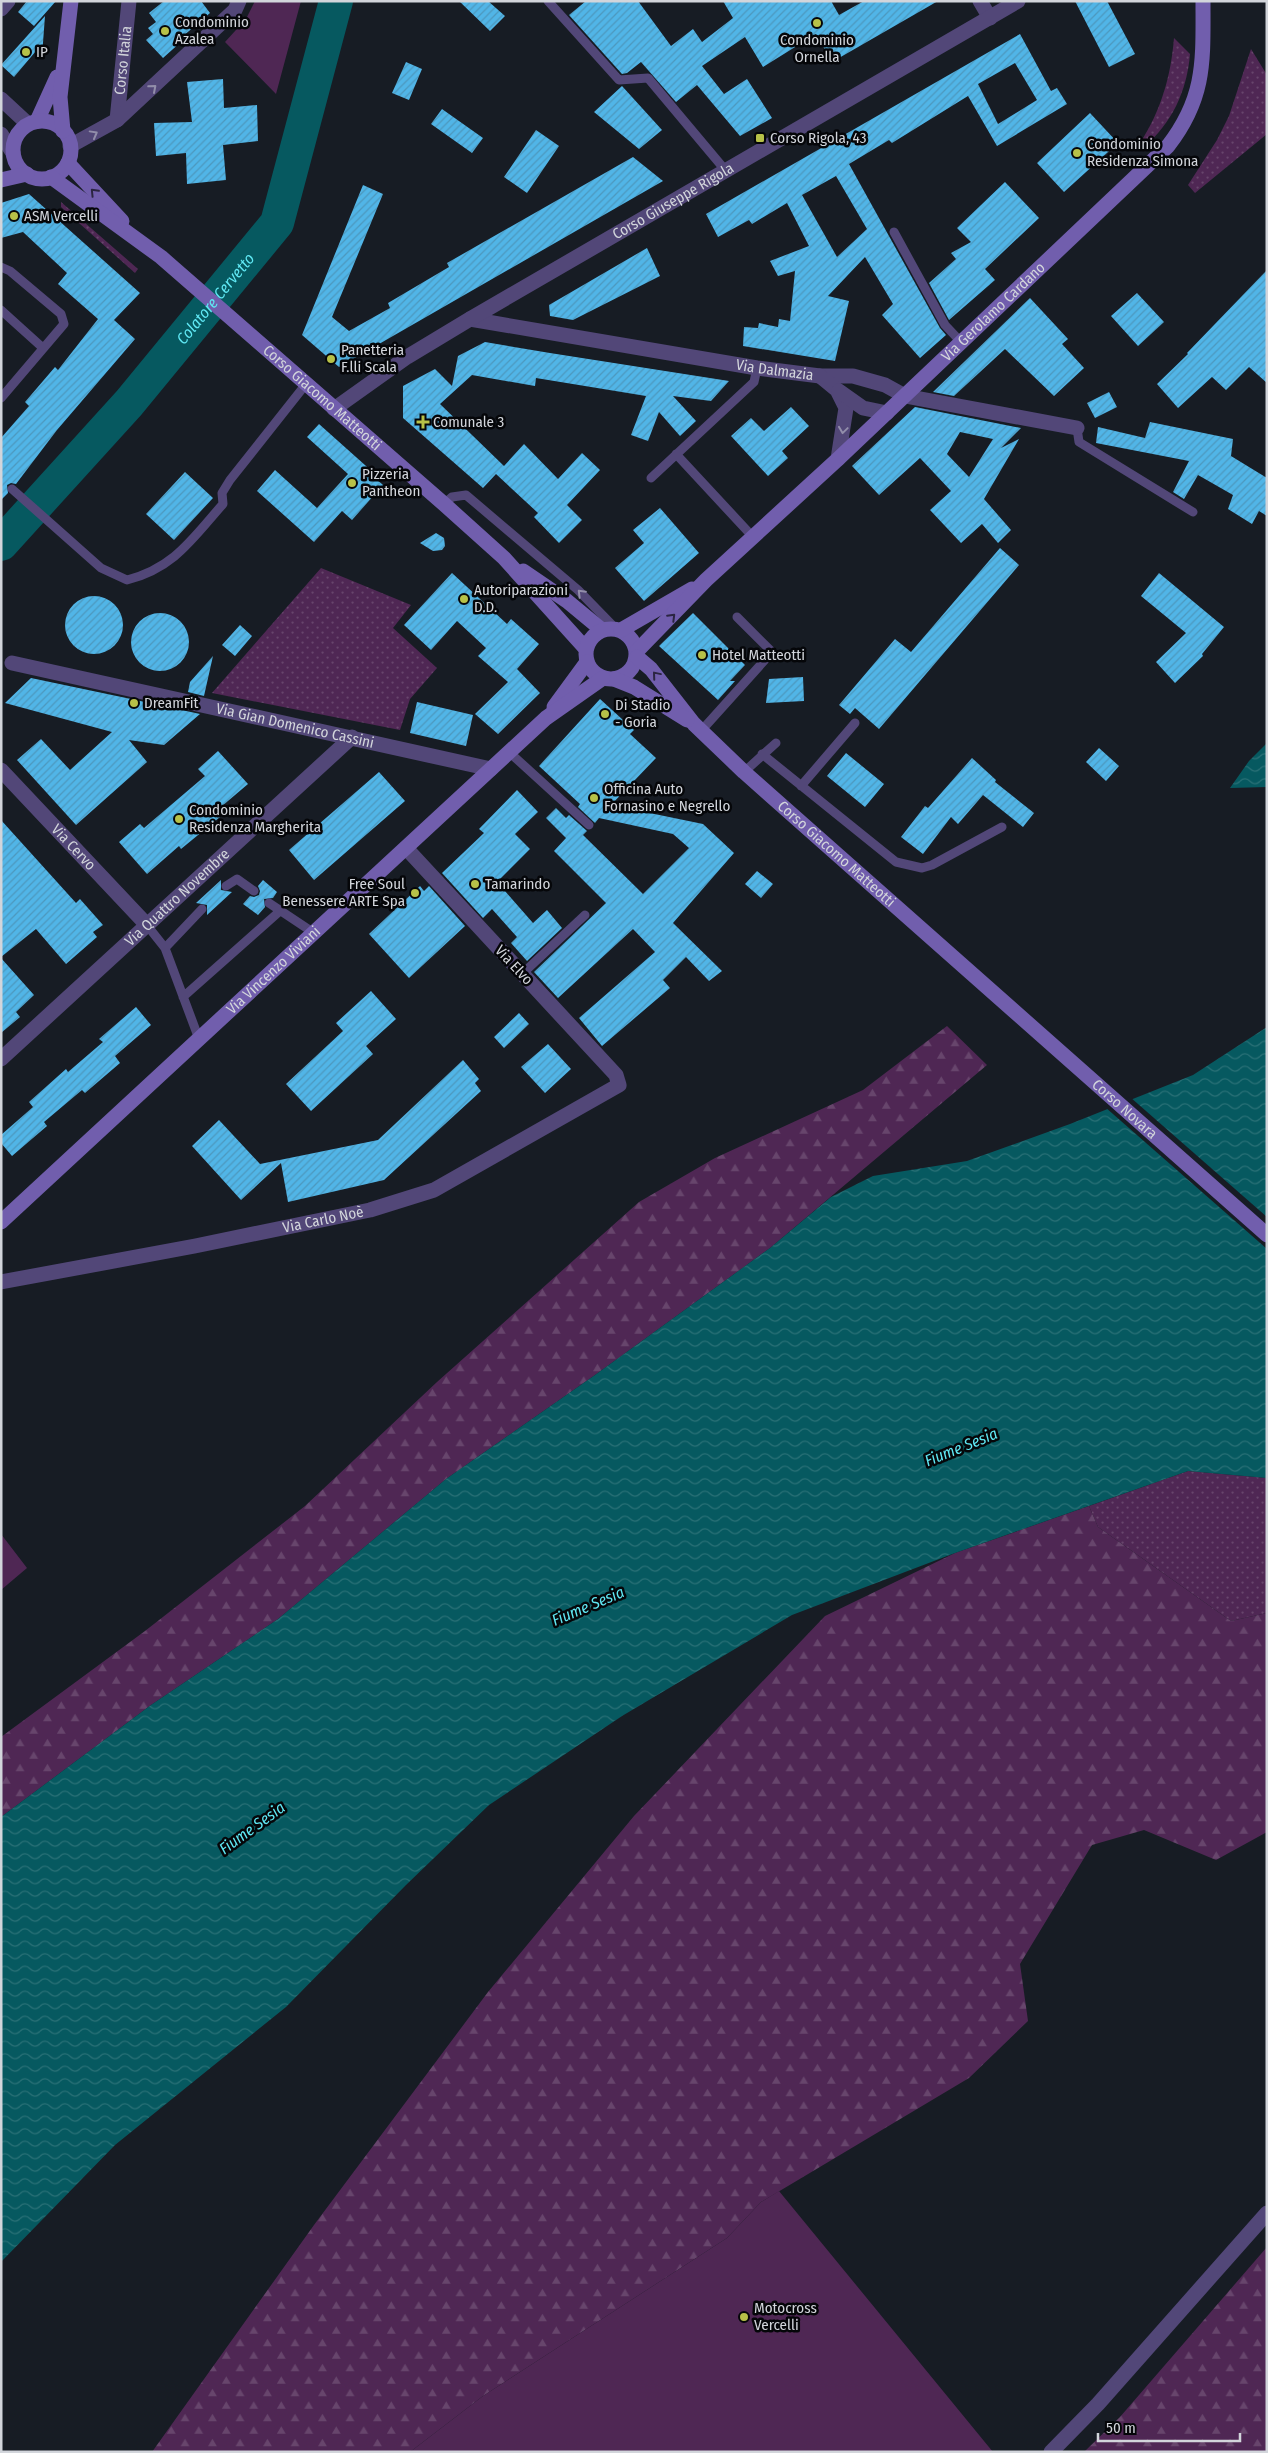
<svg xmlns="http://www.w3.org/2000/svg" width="1268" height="2453" font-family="'Fira Sans Condensed',sans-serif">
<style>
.grass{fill:url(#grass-dots)}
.forest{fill:url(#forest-firs)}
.garden{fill:#4f2754}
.water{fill:url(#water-waves)}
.pier{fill:#171c24}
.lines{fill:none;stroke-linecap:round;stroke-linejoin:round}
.river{stroke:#065960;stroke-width:34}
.building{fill:url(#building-hatch);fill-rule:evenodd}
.lane{stroke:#524778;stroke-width:9}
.street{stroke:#524778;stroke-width:15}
.secondary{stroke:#715ead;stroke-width:15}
.oneway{stroke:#928eaa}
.oneway2{stroke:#2b2542}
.poi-dot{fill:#b7c148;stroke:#050609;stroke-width:2}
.labels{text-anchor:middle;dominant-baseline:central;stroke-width:5;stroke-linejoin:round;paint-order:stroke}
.poi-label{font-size:15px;fill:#d2d5db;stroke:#050609;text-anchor:start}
.street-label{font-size:15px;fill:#d2d5db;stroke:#050609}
.water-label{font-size:16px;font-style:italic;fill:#5fe7f3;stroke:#050609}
</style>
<defs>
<pattern id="grass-dots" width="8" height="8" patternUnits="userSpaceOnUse" patternTransform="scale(1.25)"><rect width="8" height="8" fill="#4f2754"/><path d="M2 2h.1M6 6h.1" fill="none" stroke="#67456c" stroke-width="1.8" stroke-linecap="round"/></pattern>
<pattern id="forest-firs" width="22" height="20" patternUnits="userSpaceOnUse" patternTransform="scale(1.25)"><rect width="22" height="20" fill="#4f2754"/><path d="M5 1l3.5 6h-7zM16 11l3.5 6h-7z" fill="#67456c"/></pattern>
<pattern id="water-waves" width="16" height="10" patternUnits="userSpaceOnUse" patternTransform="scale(1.25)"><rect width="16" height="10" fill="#065960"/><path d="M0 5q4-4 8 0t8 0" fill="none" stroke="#297076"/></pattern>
<pattern id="building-hatch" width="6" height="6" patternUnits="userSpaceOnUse" patternTransform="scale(1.25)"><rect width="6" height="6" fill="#51b5e7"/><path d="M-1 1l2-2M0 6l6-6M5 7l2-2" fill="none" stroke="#4c98be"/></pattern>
</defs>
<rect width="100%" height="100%" fill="#171c24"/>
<path class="grass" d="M1174 38 1190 54C1187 91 1172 123 1144 147L1140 143C1161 111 1171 76 1174 38Z
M1251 49 1267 75V134L1195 193 1188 185 1217 140 1229 116Z
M61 202 138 269 135 273 61 207Z
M321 568 411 605 393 628 437 668 410 699 400 730 212 693Z
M1188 1471 1267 1478V1613L1231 1621 1098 1527 1089 1506Z"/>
<path class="forest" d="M947 1026 987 1065 770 1248 595 1375 446 1479 278 1619 151 1705 1 1817V1737L145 1631 305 1506 437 1382 639 1202 715 1158 863 1090Z
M1089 1506 1098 1527 1231 1621 1267 1613V1832L1216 1860 1144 1830 1092 1845 1020 1964 1028 2021 969 2078 761 2202 727 2238 483 2396 410 2452H152L314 2225 488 1992 634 1816 825 1616 955 1553Z
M1267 2247V2452H1084L1120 2417Z"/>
<path class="garden" d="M255 1H301L276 94 225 42 246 19Z
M1 1534 27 1568 1 1590Z
M779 2191 993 2452H410L483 2396 727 2238 761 2202Z"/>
<path class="water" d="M1267 743V787L1230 788 1249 761Z
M1267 1027V1478L1188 1471 955 1553 792 1615 622 1716 489 1805 406 1885 286 2007 115 2145 1 2262V1817L151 1705 278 1619 446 1479 595 1375 770 1248 831 1197 873 1176 967 1161 1070 1124 1193 1075Z"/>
<path class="pier" d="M1130 1097 1267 1217V1249L1105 1107Z"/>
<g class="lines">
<path class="river" id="s1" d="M1 544 129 403 277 223 336 1"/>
</g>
<path class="building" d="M27 1H56L34 26 18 12Z
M164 1H201L210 13 182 37V41L163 58 146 40 153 34 148 28 156 22 149 13Z
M459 1H488L505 16 490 31Z
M586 1H638L671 46 693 29 702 42 733 18 723 1H831L839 15 864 1H938L832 62 816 34 763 67 745 37 702 66 724 94 747 79 772 118 740 136 697 85 676 102 641 62 627 73 622 74 569 15Z
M1075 1H1107L1135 54 1109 67Z
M45 16 42 56 36 51 14 77 1 65Z
M1020 34 1051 91 1057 88 1067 104 997 146 968 96 892 143 889 140 849 164 940 328 946 335 920 358 882 315 893 304 865 257 828 296 849 301 835 361 743 346 744 327 758 328 759 323 778 327 779 319 790 321 795 271 778 276 770 261 809 246 787 203 752 224 749 220 718 237 706 214ZM1015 63 1037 100 998 124 978 84ZM836 176 867 229 837 257 802 195Z
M406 62 422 69 409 100 392 93Z
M223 79 224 108 257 105 258 141 223 145 226 180 187 184 186 153 156 156 154 123 192 122 187 82Z
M622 86 662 130 639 149 594 112Z
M442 109 483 138 472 153 431 124Z
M1090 113 1118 143 1064 192 1037 163Z
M536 130 559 146 527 193 504 177Z
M633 157 663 181 339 367 302 335 363 185 383 194 332 317 349 331 390 308 388 303 449 267 447 263Z
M1005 182 1039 218 985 269 995 280 949 320 929 283 956 259 951 253 971 242 957 228Z
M29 194 140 293 114 320 135 339 57 430 16 484 11 483 7 485 8 493 1 500V438L29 406 25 402 55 367 58 370 98 319 58 284 67 273 23 232 1 238V203Z
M647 248 660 276 573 320 550 316 549 305Z
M1267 270V383L1249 367 1226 390 1212 377 1178 408 1157 384 1188 354 1187 353Z
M1137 293 1164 322 1138 346 1111 316Z
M1030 298 1068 339 1062 344 1084 368 1054 396 1005 349 954 396 933 392Z
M485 342 550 353 729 381 711 401 673 396 696 421 680 436 659 412 648 441 631 435 646 396 536 378 535 386 472 375 440 404 504 466 524 444 558 479 582 453 600 470 567 505 582 520 559 543 534 517 538 513 496 474 483 488 403 418V386L435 369 452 386 458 356Z
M1109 392 1117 407 1095 418 1087 403Z
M791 407 809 426 782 451 788 458 768 476 731 436 751 418 764 431Z
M915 407 1021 428 1001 448 1019 439 984 499 1011 530 998 543 982 524 961 543 930 510 951 491 920 458 879 495 852 466ZM960 432 993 439 969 477 947 454Z
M1150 422 1233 439 1231 456 1267 478V516L1259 511 1252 524 1228 509 1233 495 1198 475 1184 499 1173 492 1189 461 1096 443 1098 427 1145 438Z
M319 424 375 474 373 476 383 485 352 520 342 511 314 542 257 491 275 470 317 508 348 474 307 437Z
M185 472 213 498 174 540 146 514Z
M660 508 699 553 644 601 615 568 644 543 633 530Z
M436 533 444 538 445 546 442 550 433 551 420 543Z
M1000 548 1019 565 879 729 855 708 850 714 839 705 895 639 911 652Z
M452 573 507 624 511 619 539 644 517 669 540 693 498 734 475 714 508 682 478 656 486 648 457 621 431 650 404 625Z
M1159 573 1224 627 1202 654 1203 656 1175 683 1156 662 1186 633 1141 596Z
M65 625a29 29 0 1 1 58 0a29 29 0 1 1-58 0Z
M693 613 745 665 730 681H735L718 700 659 646Z
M131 642a29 29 0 1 1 58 0a29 29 0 1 1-58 0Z
M240 625 252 636 235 656 222 645Z
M213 656 204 696 188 692 190 682Z
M803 677 804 701 766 703 769 679Z
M31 678 131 699 200 714 164 745 129 740 147 762 76 825 17 760 41 739 70 770 112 732 5 703Z
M600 699 634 730 630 734 656 758 611 805 703 824 734 853 673 923 722 971 709 981 686 957 663 980 670 988 602 1046 579 1018 655 952 633 929 558 998 534 972 606 903 554 851 566 838 546 818 556 808 566 818 569 815 587 831 583 835 643 894 689 848 673 834 599 818 595 823 578 807 580 804 539 766Z
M417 702 473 715 466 746 410 733Z
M1099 748 1119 766 1106 781 1086 762Z
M218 751 248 784 215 812 220 817 181 849 179 846 147 874 119 842 140 824 144 828 205 776 198 769Z
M846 753 884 784 865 807 827 776Z
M972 758 996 780 995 782 1034 813 1023 827 983 795 958 824 951 817 923 854 901 837 925 806 928 808Z
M379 772 405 801 314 880 289 850Z
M517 790 538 812 515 834 530 849 497 882 533 923 547 910 562 928 527 961 511 943 517 937 492 909 483 918 442 873 484 833 479 829Z
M1 820 76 903 80 899 103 925 93 932 97 937 66 964 36 929 1 957Z
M757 871 773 884 761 898 745 884Z
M221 880V890L232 892 207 915V905L196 903Z
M263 880 277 892 273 898 264 899 265 907 258 915 243 904 250 896 254 897 259 895 260 891 258 886Z
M420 886 424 891 429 886 465 926 409 978 369 934Z
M1 958 34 995 16 1012 20 1017 1 1033Z
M371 991 396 1019 366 1046 373 1054 311 1111 286 1084 343 1031 336 1023Z
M136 1007 151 1025 115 1056 120 1063 85 1093 82 1090 44 1122 47 1126 12 1156 1 1143V1135L33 1107 29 1102 66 1069 68 1072 103 1042 99 1039Z
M519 1013 529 1024 504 1048 494 1037Z
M548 1044 571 1069 545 1093 521 1067Z
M463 1060 479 1079 475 1083 481 1091 384 1180 288 1202 281 1163 241 1200 192 1146 219 1120 260 1164 378 1140Z"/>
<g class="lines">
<path class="lane" d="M548 1 619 80 648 78 726 171
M894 232 945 325 961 342
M1 267 10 271 61 314 64 324 1 398
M1 310 43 348
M1077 428 1079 442 1193 512
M676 454 753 537
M651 478 754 382 757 368
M12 489 101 568 127 580C174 568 192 539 223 504L222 493 230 480 306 384
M444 504 452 497 466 495 578 590 615 628
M701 731 772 652 737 617
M509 752 589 825
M762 754 896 862 922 868 932 865 1002 827
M744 772 776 743
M801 786 855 723
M226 886 237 879 254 891
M269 903 314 933
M146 924 165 948
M522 974 585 915
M183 997 280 911
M199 1039 165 948 202 909"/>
<g class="street">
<path d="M980 1 990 18"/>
<path d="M1 9 8 1"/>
<path d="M1 99 28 124"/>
<path id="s2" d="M117 120 129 1"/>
<path d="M1 134 13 153"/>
<path d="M70 146 117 120 235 10 239 1"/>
<path id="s3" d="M470 319 757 368 820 376H853L885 385 905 396 1077 428"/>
<path d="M820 376 837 390 846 408 838 459"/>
<path d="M839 391 863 408 887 413"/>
<path id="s4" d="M334 409 407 357 470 319 1018 1"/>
<path id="s5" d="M12 663 491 769"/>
<path id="s6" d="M1 770 146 924"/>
<path id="s7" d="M1 1059 352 737"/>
<path id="s8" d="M1 1282 195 1246 370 1210 434 1190 619 1085 616 1075 406 848"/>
<path d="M1051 2452 1098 2404 1267 2213"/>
</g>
<g class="secondary">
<path d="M37 121 57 77"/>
<circle cx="42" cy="150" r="29"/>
<path d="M63 131 60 97 71 1"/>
<path d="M68 163 122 221"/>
<path id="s9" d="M51 177 161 257 444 504 504 558 586 649"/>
<path d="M1 180 27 174"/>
<path d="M523 571 567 601 602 630"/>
<circle cx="611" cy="654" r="25"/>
<path d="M621 630 692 589"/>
<path id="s10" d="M637 651 706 580 838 459 1168 146C1206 97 1203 60 1203 1"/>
<path id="s11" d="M637 657 651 669 694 724 744 772 1267 1235"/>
<path d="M614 679 634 687 687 720"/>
<path d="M554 707 587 662"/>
<path id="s12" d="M1 1222 546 718 603 678"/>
</g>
</g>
<defs><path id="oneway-chevron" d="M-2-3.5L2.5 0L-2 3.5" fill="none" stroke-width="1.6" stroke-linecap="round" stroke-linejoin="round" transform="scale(1.25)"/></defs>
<g class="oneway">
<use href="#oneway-chevron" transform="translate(153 88) rotate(-41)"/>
<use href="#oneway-chevron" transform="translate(94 134) rotate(-29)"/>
<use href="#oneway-chevron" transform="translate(843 430) rotate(98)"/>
<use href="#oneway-chevron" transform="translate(581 593) rotate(-135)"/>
</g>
<g class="oneway2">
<use href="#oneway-chevron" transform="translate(94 192) rotate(-134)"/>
<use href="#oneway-chevron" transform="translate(672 617) rotate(-45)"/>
<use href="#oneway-chevron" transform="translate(656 675) rotate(-130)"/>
</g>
<g class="poi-dot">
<circle cx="817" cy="23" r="5"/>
<circle cx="165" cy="31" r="5"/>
<circle cx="26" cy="52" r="5"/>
<rect x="755" y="133" width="10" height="10" rx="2.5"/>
<circle cx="1077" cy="153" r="5"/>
<circle cx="14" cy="216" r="5"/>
<circle cx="331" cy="359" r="5"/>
<path d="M420.5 414.5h5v5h5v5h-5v5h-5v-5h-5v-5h5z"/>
<circle cx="352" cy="483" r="5"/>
<circle cx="464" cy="599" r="5"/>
<circle cx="702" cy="655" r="5"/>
<circle cx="134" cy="703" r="5"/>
<circle cx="605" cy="714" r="5"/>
<circle cx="594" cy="798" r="5"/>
<circle cx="179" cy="819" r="5"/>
<circle cx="475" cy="884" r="5"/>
<circle cx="415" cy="893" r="5"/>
<circle cx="744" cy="2317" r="5"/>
</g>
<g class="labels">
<g class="poi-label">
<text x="175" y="22">Condominio<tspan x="175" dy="17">Azalea</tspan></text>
<text x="817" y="40" text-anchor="middle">Condominio<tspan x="817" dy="17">Ornella</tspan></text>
<text x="36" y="52">IP</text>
<text x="770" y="138">Corso Rigola, 43</text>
<text x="1087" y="144">Condominio<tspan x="1087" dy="17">Residenza Simona</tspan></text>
<text x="24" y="216">ASM Vercelli</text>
<text x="341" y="350">Panetteria<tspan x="341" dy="17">F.lli Scala</tspan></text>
<text x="433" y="422">Comunale 3</text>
<text x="362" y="474">Pizzeria<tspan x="362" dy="17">Pantheon</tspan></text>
<text x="474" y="590">Autoriparazioni<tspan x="474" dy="17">D.D.</tspan></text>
<text x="712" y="655">Hotel Matteotti</text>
<text x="144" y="703">DreamFit</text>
<text x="615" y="705">Di Stadio<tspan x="615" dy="17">- Goria</tspan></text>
<text x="604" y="789">Officina Auto<tspan x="604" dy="17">Fornasino e Negrello</tspan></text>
<text x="189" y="810">Condominio<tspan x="189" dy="17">Residenza Margherita</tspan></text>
<text x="405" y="884" text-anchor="end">Free Soul<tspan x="405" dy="17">Benessere ARTE Spa</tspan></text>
<text x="485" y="884">Tamarindo</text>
<text x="754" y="2308">Motocross<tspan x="754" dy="17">Vercelli</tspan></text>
</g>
<g class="street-label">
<text stroke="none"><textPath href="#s2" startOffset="60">Corso Italia</textPath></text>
<text stroke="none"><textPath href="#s4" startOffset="398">Corso Giuseppe Rigola</textPath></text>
<text stroke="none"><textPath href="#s10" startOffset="492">Via Gerolamo Cardano</textPath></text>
<text stroke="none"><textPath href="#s3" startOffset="309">Via Dalmazia</textPath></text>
<text stroke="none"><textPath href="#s9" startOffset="350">Corso Giacomo Matteotti</textPath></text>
<text stroke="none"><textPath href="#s5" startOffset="290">Via Gian Domenico Cassini</textPath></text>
<text stroke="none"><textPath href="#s6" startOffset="106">Via Cervo</textPath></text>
<text stroke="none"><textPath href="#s11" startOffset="281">Corso Giacomo Matteotti</textPath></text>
<text stroke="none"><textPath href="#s7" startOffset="239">Via Quattro Novembre</textPath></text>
<text transform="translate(514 965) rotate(47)">Via Elvo</text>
<text stroke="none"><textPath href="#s12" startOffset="371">Via Vincenzo Viviani</textPath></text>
<text stroke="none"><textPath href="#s11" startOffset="666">Corso Novara</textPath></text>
<text stroke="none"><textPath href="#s8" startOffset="328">Via Carlo Noè</textPath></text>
</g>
<g class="water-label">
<text stroke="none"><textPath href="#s1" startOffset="326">Colatore Cervetto</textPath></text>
<text transform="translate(961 1447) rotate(-22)">Fiume Sesia</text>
<text transform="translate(588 1606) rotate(-23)">Fiume Sesia</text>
<text transform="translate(252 1828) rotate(-36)">Fiume Sesia</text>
</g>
</g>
<rect width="1268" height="2453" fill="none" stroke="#d2d5db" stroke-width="5"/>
<path d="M1098 2433v8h142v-8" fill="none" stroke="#d2d5db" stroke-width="2.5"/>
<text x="1106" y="2433" font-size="15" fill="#d2d5db" stroke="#050609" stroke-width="4" paint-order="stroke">50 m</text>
</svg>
